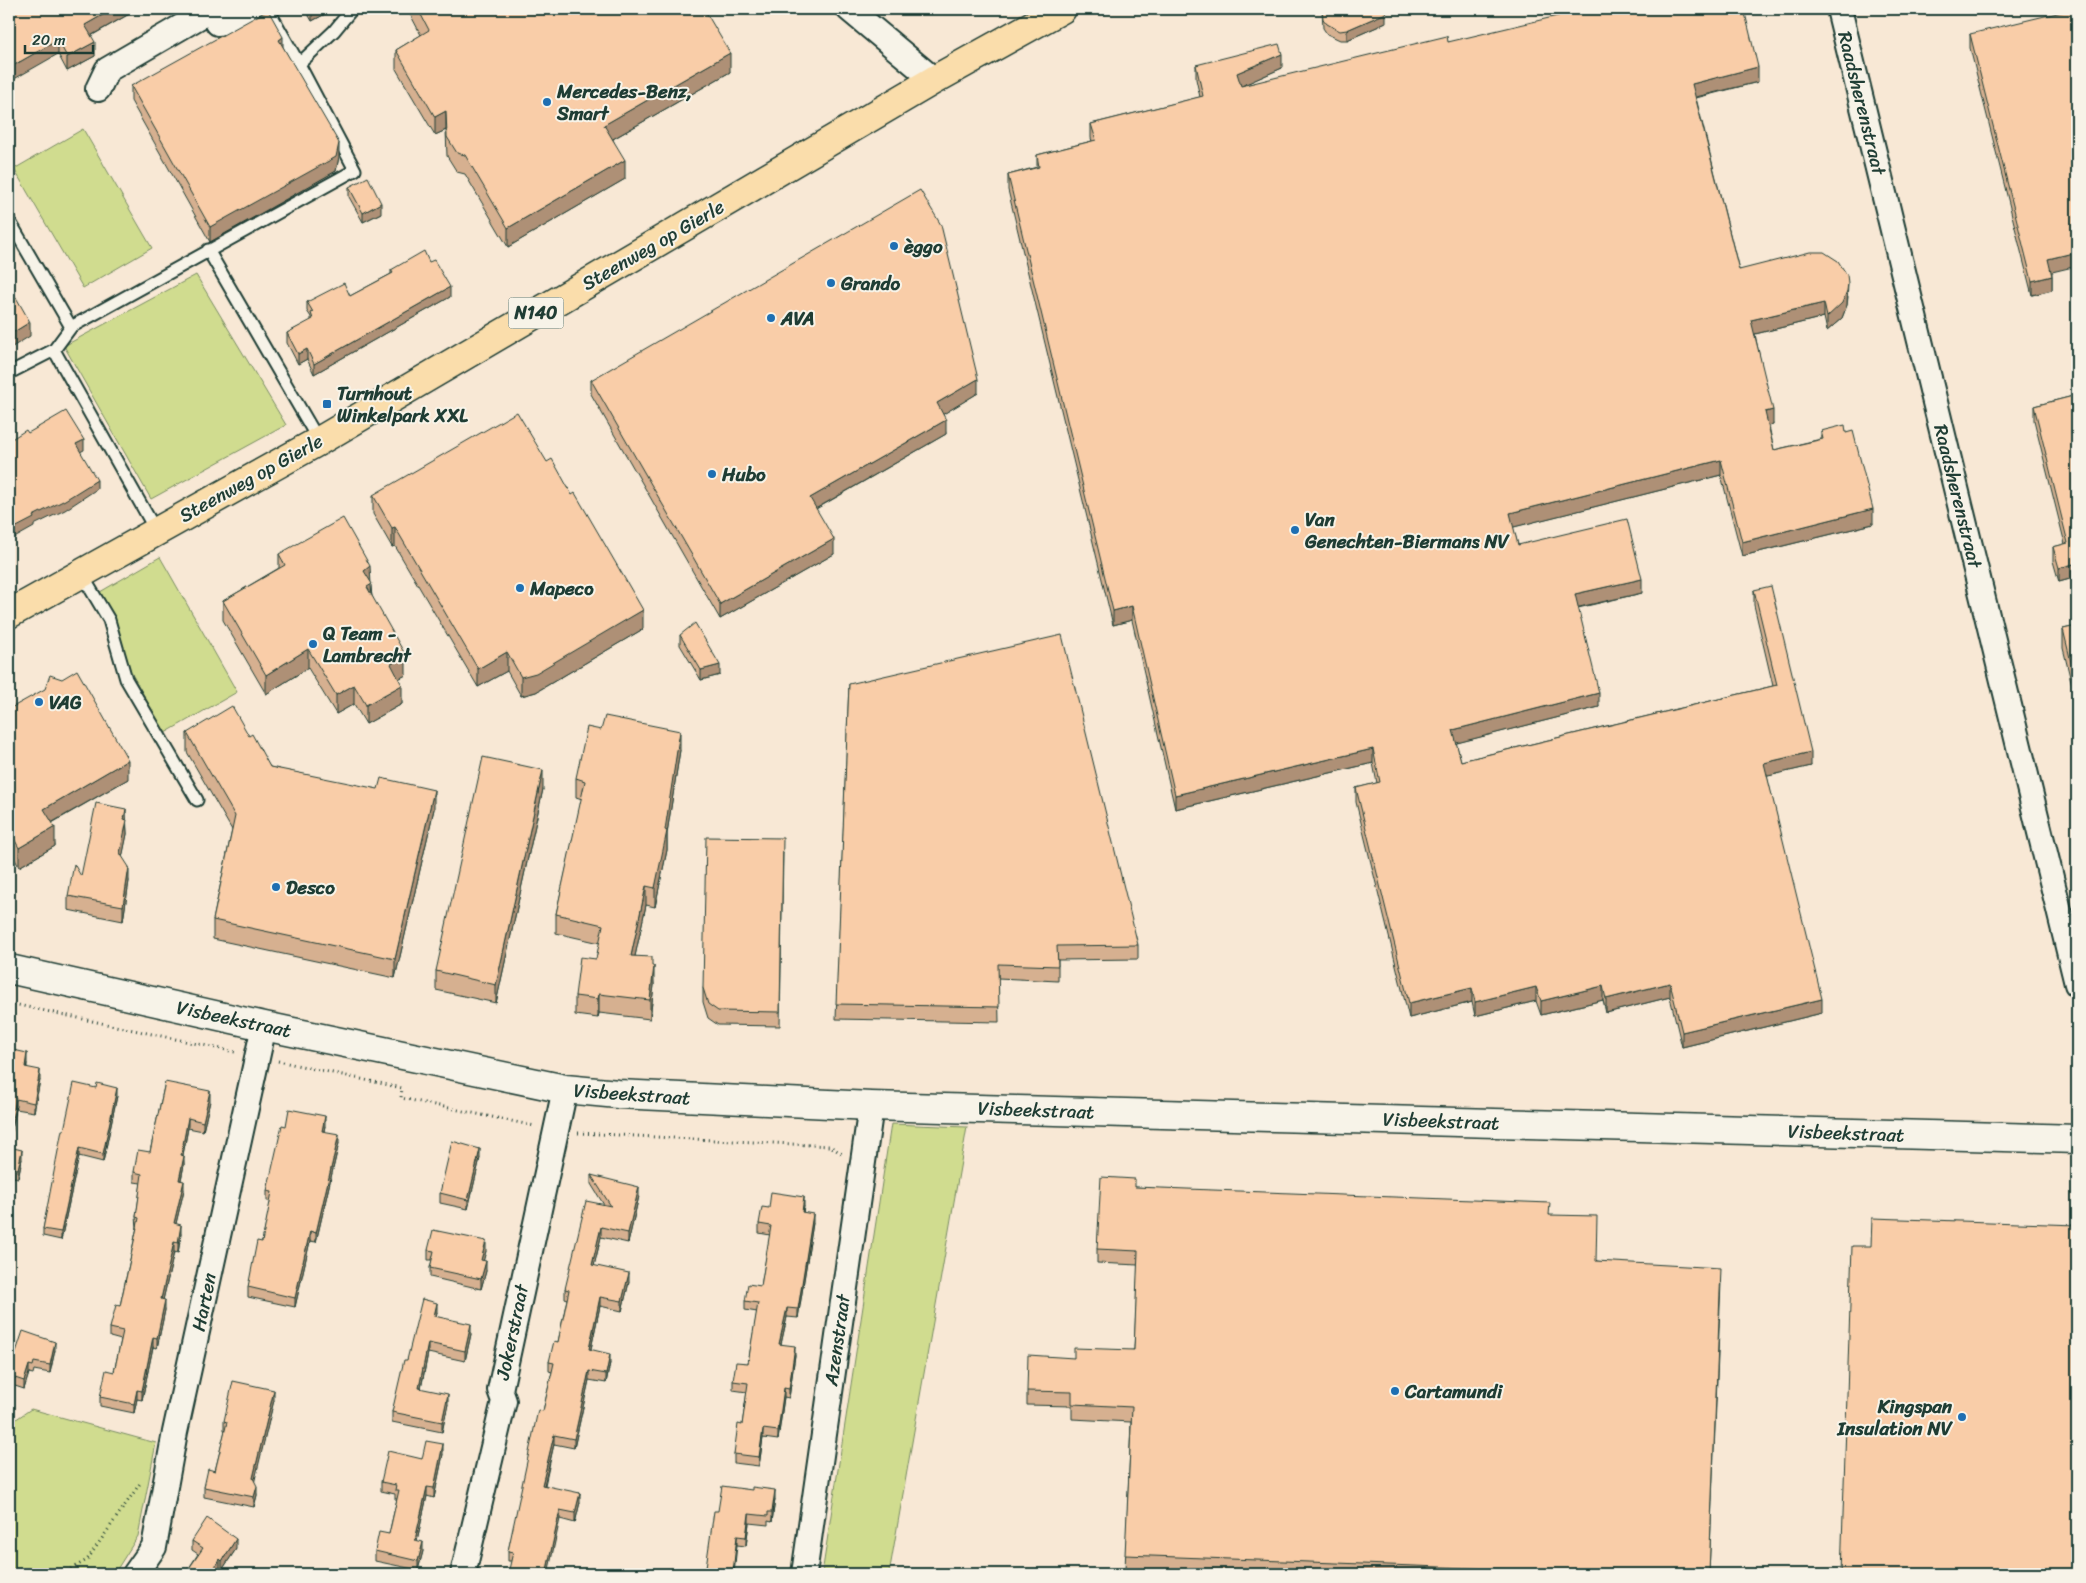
<svg xmlns="http://www.w3.org/2000/svg" width="2086" height="1583" font-family="Sriracha,sans-serif">
<style>
.green{fill:#d0dc8f;stroke:#788c62}
.lines{fill:none;stroke-linecap:round;stroke-linejoin:round}
.lane-casing{stroke:#1f3d34;stroke-width:15}
.street-casing{stroke:#1f3d34;stroke-width:28}
.secondary-casing{stroke:#1f3d34;stroke-width:31}
.primary-casing{stroke:#1f3d34;stroke-width:31}
.path{stroke:#1f3d34;stroke-width:3;stroke-dasharray:1 4;stroke-linecap:butt}
.lane{stroke:#f7f3e8;stroke-width:11}
.street{stroke:#f7f3e8;stroke-width:24}
.secondary{stroke:#f7f3e8;stroke-width:28}
.primary{stroke:#faddab;stroke-width:28}
.wall{fill:#d6b090;stroke:#1f3d34}
.shaded-wall{fill:#ae9076;stroke:#1f3d34}
.building{fill:#f9cda8;stroke:#1f3d34}
.poi-dot{fill:#1f6fb2;stroke:#f7f3e8;stroke-width:2}
.labels{text-anchor:middle;dominant-baseline:central;stroke-width:4;stroke-linejoin:round;paint-order:stroke}
.shield{fill:#f7f3e8;stroke:#60746a;stroke-width:1}
.shield-label{font-size:18px;font-weight:bold;fill:#1f3d34}
.poi-label{font-size:19px;font-weight:bold;fill:#1f3d34;stroke:#f7f3e8;text-anchor:start}
.street-label{font-size:19px;fill:#1f3d34;stroke:#f7f3e8}
</style>
<rect width="100%" height="100%" fill="#f8e8d5"/>
<filter id="ink" filterUnits="userSpaceOnUse"><feTurbulence type="fractalNoise" baseFrequency=".02" numOctaves="2"/><feDisplacementMap in="SourceGraphic" scale="10" xChannelSelector="R" yChannelSelector="G"/><feConvolveMatrix kernelMatrix="1 2 1 2 8 2 1 2 1" color-interpolation-filters="sRGB"/></filter>
<g filter="url(#ink)">
<path class="green" d="M83 129 152 248 83 288 14 169Z
M196 275 286 425 151 499 64 346Z
M160 557 237 692 165 733 129 669 115 618 100 592Z
M891 1124 967 1127 889 1574H822Z
M31 1409 156 1443 138 1536 114 1574H9V1424Z"/>
<g class="lines">
<defs>
<path id="lane" d="M268 9 299 64
M9 220 71 327
M208 250 319 441
M54 350 156 531
M9 373 54 350 71 327 355 170 299 64 334 31 352 9
M81 573 109 620 126 679 197 800"/>
<path id="street" d="M229 9 215 17 218 23 243 9
M849 9 934 80
M1839 9 2077 984
M234 29 266 9
M98 89 107 70 212 9
M135 1574 154 1547 175 1432 264 1026
M463 1574 504 1401 500 1390 565 1089
M804 1574 871 1106"/>
<path id="secondary" d="M9 969 264 1026 565 1089 618 1094 871 1106 2077 1139"/>
<path id="primary" d="M9 614 319 441 934 80 1062 9"/>
</defs>
<use href="#lane" class="lane-casing"/>
<use href="#street" class="street-casing"/>
<use href="#secondary" class="secondary-casing"/>
<use href="#primary" class="primary-casing"/>
<path class="path" d="M9 1003 235 1052
M278 1061 402 1088 401 1098 535 1126
M578 1133 830 1146 842 1154
M62 1574 87 1560 141 1482"/>
<use href="#lane" class="lane"/>
<use href="#street" class="street"/>
<use href="#secondary" class="secondary"/>
<use href="#primary" class="primary"/>
</g>
<path class="wall" d="M9 9H138L91 36 95 56 67 71 58 54Z
M305 9H332L329 12 312 21Z
M409 9H704L730 72 613 139 625 179 508 247 465 174 457 172 447 156 446 130 435 135 396 69V50L421 35 409 12Z
M1322 9 1386 23 1347 40H1340L1327 34 1323 28Z
M1970 34 2052 272V290L2032 295 1970 48Z
M1448 42 1758 82 1696 98 1739 270 1848 297 1847 305 1842 318 1827 331 1824 317 1755 334 1773 425 1769 426 1774 450 1821 439V431L1846 433 1873 524 1742 556 1721 475 1513 527 1518 545 1642 593 1578 608 1599 707 1456 743 1461 761 1773 686 1754 605V590L1811 766 1767 776 1822 1013 1682 1047 1670 997 1606 1013 1603 1000 1541 1015 1536 1001 1475 1016 1472 1002 1409 1018 1356 802V788L1377 783 1373 763 1175 809 1132 620 1113 625 1008 190V175L1037 167V155L1092 141 1091 138V124L1200 97 1196 79V65L1282 68 1241 86Z
M283 47 339 157 336 171 210 242 131 101V86Z
M349 187 381 213 363 222 349 197Z
M429 262 450 297 314 374 307 359 298 364 287 343V333L311 321V317L307 311V302L350 296 391 274V270Z
M591 380 978 393 943 414 946 434 816 509 834 554 720 619 591 394Z
M2077 395V577L2059 582 2053 561V547L2065 544 2034 420V406Z
M373 495 643 629 536 692 521 696 507 671 478 687 395 546 392 547 373 514Z
M279 554 370 582 372 596 406 675 399 678 402 704 366 724 354 704 336 714 308 668 266 694 223 620V601L279 568Z
M2077 626V706L2063 648V629Z
M680 635 720 675 701 680 680 645Z
M849 684 1138 945V959L1058 960V981L998 978 999 1022 836 1019Z
M9 709 128 779 52 823 55 846 19 867 9 848Z
M187 733 249 736 270 767 434 809 395 978 213 939V920L232 830 187 752Z
M680 750 667 833V850L655 907 646 905 635 956 652 966 654 985 650 1019 599 1013 598 1018 575 1015V996L596 959 600 943 556 933V914L582 799 576 797V778Z
M543 789 496 1003 436 990V971Z
M126 819 127 834 122 857 129 881 123 921 68 910V896L81 876Z
M783 852 780 1026 718 1025 708 1018 703 1002V988Z
M9 1049 27 1063V1067L40 1080 34 1112 16 1109 9 1145Z
M165 1082 210 1101 203 1131 188 1128 183 1155 184 1165 181 1180 184 1190 176 1223 181 1234 178 1253 174 1252 163 1300 165 1310 157 1348 153 1347 142 1400 137 1399 134 1413 100 1406V1397L114 1372 121 1340 110 1337V1328L120 1306 137 1227 136 1217 141 1183 134 1182V1172L150 1152Z
M117 1096 103 1162 79 1156 61 1240 43 1236V1229L64 1130Z
M286 1126H325L324 1131 339 1143 316 1242 310 1241 295 1307 248 1297V1287L262 1242 271 1201H267V1191Z
M9 1147 22 1159 18 1178 9 1176Z
M480 1158 468 1209 440 1203V1193Z
M591 1175 639 1196 628 1243 601 1237 594 1266 629 1282 622 1311 600 1306 591 1349 610 1363 606 1383 589 1380 574 1448 554 1444 545 1485 580 1502 575 1523 560 1519 511 1561H508V1551L543 1411 552 1372 549 1371V1362L558 1342 567 1299 565 1298V1289L604 1205 591 1184Z
M1135 1187 1550 1215 1597 1261 1721 1282 1709 1574H1247L1125 1570 1131 1422 1072 1419V1406L1027 1405V1391L1074 1358 1134 1350 1138 1265 1097 1263V1249Z
M804 1206 803 1213 813 1223 798 1318 787 1317 781 1344 795 1355 789 1398 784 1397 778 1440 763 1438 759 1466 734 1463V1454L742 1425 747 1392 733 1390V1381L748 1363 757 1312 745 1310V1301L761 1286 770 1235 759 1233V1224L769 1208Z
M428 1250 486 1251 483 1261 486 1271 481 1289 430 1277V1268L432 1260H428Z
M437 1312 436 1316 471 1334 465 1361 428 1353 421 1389 448 1404 442 1432 392 1422V1412L407 1360Z
M55 1350 50 1373 34 1370 33 1374 29 1373 24 1389 9 1384V1373Z
M274 1400 254 1481 257 1495 254 1507 204 1497V1487L215 1471 225 1431 224 1430V1421Z
M443 1454 434 1498 427 1496 417 1540 423 1551 418 1570 375 1561V1551L389 1534 397 1499H395V1494L381 1491V1482L422 1459Z
M775 1499 772 1522 768 1521V1525L749 1523 746 1546 737 1545 705 1574 718 1511Z
M192 1541 236 1549 222 1570 220 1568 217 1574H185L198 1554 192 1550Z"/>
<path class="shaded-wall" d="M113 9H138L85 39V25Z
M312 9H332L329 12 312 21Z
M1386 13V23L1347 40V30Z
M283 37V52L279 40Z
M58 40V54L9 82V68Z
M95 42V56L67 71V57Z
M730 53V72L604 144V125Z
M1282 54V68L1237 88V73Z
M1758 67V82L1692 98V84Z
M446 111V130L435 135V117Z
M339 143V157L336 171 210 242V227Z
M625 160V179L508 247V228Z
M381 203V213L363 222V213Z
M2077 252V266L2048 273V259Z
M2052 276V290L2032 295V281Z
M1848 283 1847 305 1842 318 1827 331V317Z
M450 287V297L314 374V364Z
M1824 303V317L1751 335V320Z
M30 322V336L9 349V335Z
M307 349V359L298 364V354Z
M978 379V393L937 418V403Z
M1773 410V425L1765 426V412Z
M946 420V434L810 512V498Z
M84 440V450L76 454V444Z
M1721 460V475L1510 528V513Z
M97 480V489L65 510 34 525V527L9 541V531L33 516Z
M1873 509V524L1742 556V542Z
M395 527V546L392 547V528Z
M834 539V554L720 619V604Z
M2077 563V577L2059 582V568Z
M370 566 372 603 367 606 364 571Z
M1642 579V593L1575 608V594Z
M1132 606V620L1113 625V611Z
M643 610V629L536 692 521 696V677Z
M308 649V668L266 694V675Z
M507 652V671L478 687V669Z
M406 656V675L391 683V664Z
M720 665V675L701 680V670Z
M354 685V704L336 714V695Z
M402 685V704L366 724V705Z
M1599 693V707L1453 744V730Z
M680 731V750L667 833V850L655 907V888Z
M1373 749V763L1175 809V795Z
M1811 752V766L1764 777V763Z
M128 760V779L44 827V809Z
M543 770V789L496 1003V985Z
M434 790V809L395 978V959Z
M126 809 127 834 120 868V853L124 819Z
M55 827V846L19 867V848Z
M129 867V881L123 921V906Z
M646 886V905L631 975V956Z
M654 966V985L650 1019V1000Z
M1670 983V997L1606 1013V999Z
M1603 986V1000L1541 1015V1001Z
M1536 987V1001L1475 1016V1002Z
M1472 988V1002L1409 1018V1003Z
M599 994V1013L598 1018V999Z
M1822 999V1013L1682 1047V1032Z
M27 1053V1063L25 1076V1067Z
M40 1070V1080L34 1112V1103Z
M117 1088V1096L103 1162V1154Z
M210 1091V1101L203 1131V1122Z
M16 1099V1109L9 1145V1136Z
M325 1116V1126L322 1140V1131Z
M188 1118V1128L181 1165V1155Z
M339 1134V1143L316 1242V1233Z
M79 1148V1156L61 1240V1232Z
M480 1149V1158L468 1209V1200Z
M22 1150V1159L18 1178V1169Z
M184 1156V1165L179 1189V1180Z
M184 1181V1190L174 1232V1223Z
M639 1187V1196L628 1243V1233Z
M804 1197V1206L802 1222V1212Z
M813 1214V1223L798 1318V1309Z
M181 1225V1234L178 1253V1243Z
M601 1227V1237L592 1274V1265Z
M310 1231V1241L295 1307V1298Z
M486 1241V1251L481 1270V1260Z
M174 1242V1252L161 1309V1299Z
M486 1261V1271L481 1289V1279Z
M629 1273V1282L622 1311V1301Z
M600 1297V1306L589 1358V1349Z
M165 1300V1310L157 1348V1338Z
M437 1303V1312L434 1326V1316Z
M787 1308V1317L779 1353V1344Z
M471 1324V1334L465 1361V1351Z
M153 1337V1347L142 1400V1391Z
M55 1342V1350L50 1373V1365Z
M428 1343V1353L419 1398V1388Z
M795 1346V1355L789 1398V1389Z
M610 1354V1363L606 1383V1374Z
M29 1365V1373L24 1389V1381Z
M589 1371V1380L574 1448V1439Z
M784 1388V1397L778 1440V1431Z
M137 1390V1399L134 1413V1404Z
M274 1390V1400L253 1488V1478Z
M448 1394V1404L442 1432V1422Z
M763 1429V1438L759 1466V1457Z
M554 1435V1444L542 1494V1485Z
M443 1444V1454L434 1498V1488Z
M257 1486V1495L254 1507V1497Z
M427 1487V1496L415 1549V1540Z
M775 1490V1499L772 1522V1512Z
M580 1493V1502L575 1523V1513Z
M560 1510V1519L548 1574H546Z
M749 1514V1523L746 1546V1537Z
M737 1536V1545L734 1574H733Z
M236 1539V1549L222 1570V1561Z
M423 1542V1551L418 1570V1561Z
M220 1559V1568L217 1574H211Z"/>
<path class="building" d="M9 9H113L85 25 95 42 67 57 58 40 9 68Z
M418 9H704L730 53 604 125 625 160 508 228 465 155 457 153 447 137 446 111 435 117 396 50 429 30Z
M1322 9H1385L1386 13 1347 30 1340 31 1327 24 1323 19Z
M1587 9H1744L1758 67 1692 84 1739 270 1810 252H1824L1838 261 1847 275 1848 283 1847 291 1842 303 1827 317 1824 303 1751 320 1773 410 1765 412 1774 450 1823 439 1821 431 1845 425 1846 433 1853 431 1873 509 1742 542 1721 460 1510 513 1518 545 1627 519 1642 579 1575 594 1599 693 1453 730 1461 761 1777 685 1754 590 1771 586 1811 752 1764 763 1822 999 1682 1032 1670 983 1606 999 1603 986 1541 1001 1536 987 1475 1002 1472 988 1409 1003 1356 788 1380 782 1373 749 1175 795 1132 606 1113 611 1008 175 1039 167 1037 155 1096 140 1091 124 1203 96 1196 65 1279 44 1282 54 1237 73 1241 86 1447 36 1448 42Z
M2074 9H2077V252L2048 259 2052 276 2032 281 1970 34Z
M268 10 283 37 279 40 339 143 336 157 210 227 131 86Z
M368 177 381 203 363 213 349 187Z
M920 190 941 225 978 379 937 403 946 420 810 498 834 539 720 604 591 380Z
M424 251 429 262 434 260 450 287 314 364 307 349 298 354 287 333 313 319 311 313 313 312 307 302 344 283 350 296 393 273 391 270Z
M9 285 30 322 9 335Z
M2077 395V563L2059 568 2053 547 2068 543 2034 406Z
M66 411 84 440 76 444 97 480 65 500 33 516 34 518 9 531V438L10 440 26 430 28 433Z
M517 412 547 462 552 459 572 495 575 493 643 610 536 673 521 677 507 652 478 669 395 527 392 528 373 495Z
M343 518 370 566 364 571 372 584 367 587 406 656 391 664 402 685 366 705 354 685 336 695 308 649 266 675 223 601 285 565 279 554Z
M695 623 720 665 701 670 680 635Z
M2077 626V687L2063 629Z
M1062 635 1138 945 1057 946 1058 966 998 964 999 1007 836 1004 849 684Z
M77 670 128 760 44 809 55 827 19 848 9 829V709L45 689 50 675 62 679Z
M232 706 249 736 252 734 270 767 378 789 381 778 434 790 395 959 213 920 235 816 187 733Z
M605 716 680 731 665 830 667 831 655 888 646 886 631 956 652 957V966H654L650 1000 599 994 598 999 575 996 580 957 596 959 603 925 556 914 585 781 576 778 587 727 601 730Z
M483 757 543 770 496 985 436 971Z
M96 803 126 809 124 819 127 820 120 853 129 867 123 906 68 896 74 864 81 876Z
M706 837 783 838 780 1012 718 1011 708 1004 703 988Z
M9 1049 27 1053 25 1067 40 1070 34 1103 16 1099 9 1136Z
M165 1082 210 1091 203 1122 188 1118 181 1155 184 1156 179 1180 184 1181 174 1223 181 1225 178 1243 174 1242 161 1299 165 1300 157 1338 153 1337 142 1391 137 1390 134 1404 100 1397 106 1370 114 1372 123 1331 110 1328 116 1305 120 1306 139 1218 136 1217 142 1174 134 1172 138 1150 150 1152Z
M74 1083 96 1088 97 1083 117 1088 103 1154 79 1148 61 1232 43 1229 62 1130H64Z
M289 1109 325 1116 322 1131 339 1134 316 1233 310 1231 295 1298 248 1287 257 1241 262 1242 272 1192 267 1191 282 1125 286 1126Z
M452 1141 480 1149 468 1200 440 1193Z
M9 1147 22 1150 18 1169 9 1167Z
M591 1175 639 1187 628 1233 601 1227 592 1265 629 1273 622 1301 600 1297 589 1349 610 1354 606 1374 589 1371 574 1439 554 1435 542 1485 580 1493 575 1513 560 1510 546 1574H508L513 1552 508 1551 538 1410 543 1411 554 1363 549 1362 554 1341 558 1342 569 1290 565 1289 586 1201 611 1206Z
M1101 1177 1135 1179V1187L1550 1203 1549 1215 1597 1216 1596 1261 1721 1268 1709 1574H1625L1125 1555 1132 1407 1072 1404V1392L1027 1391 1028 1355 1074 1358V1348L1134 1350 1138 1251 1097 1249Z
M771 1192 804 1197 802 1212 813 1214 798 1309 787 1308 779 1344 795 1346 789 1389 784 1388 778 1431 763 1429 759 1457 734 1454 738 1424 742 1425 748 1383 733 1381 736 1362 748 1363 758 1303 745 1301 748 1284 761 1286 771 1226 759 1224 762 1207 769 1208Z
M1872 1218 2077 1225V1574H1841L1852 1246H1871Z
M433 1230 486 1241 481 1260 486 1261 481 1279 430 1268 434 1251 428 1250Z
M422 1299 437 1303 434 1316 471 1324 465 1351 428 1343 419 1388 448 1394 442 1422 392 1412 404 1360H407Z
M23 1331 55 1342 50 1365 34 1362 33 1366 29 1365 24 1381 9 1376V1373Z
M233 1381 274 1390 253 1478 257 1486 254 1497 204 1487 208 1469 215 1471 227 1422 224 1421Z
M426 1441 443 1444 434 1488 427 1487 415 1540 423 1542 418 1561 375 1551 379 1532 389 1534 399 1490H395L396 1485 381 1482 388 1451 422 1459Z
M722 1486 752 1490V1487L775 1490 772 1512H768V1516L749 1514 746 1537 737 1536 733 1572H738L737 1574H705L714 1511H718Z
M207 1518 236 1539 222 1561 220 1559 211 1574H185L203 1548 192 1541Z
M173 1571 178 1574H171Z"/>
</g>
<g class="poi-dot">
<circle cx="547" cy="102" r="5"/>
<circle cx="894" cy="246" r="5"/>
<circle cx="831" cy="283" r="5"/>
<circle cx="771" cy="318" r="5"/>
<rect x="322" y="399" width="10" height="10" rx="2.5"/>
<circle cx="712" cy="474" r="5"/>
<circle cx="1295" cy="530" r="5"/>
<circle cx="520" cy="588" r="5"/>
<circle cx="313" cy="644" r="5"/>
<circle cx="39" cy="702" r="5"/>
<circle cx="276" cy="887" r="5"/>
<circle cx="1395" cy="1391" r="5"/>
<circle cx="1962" cy="1417" r="5"/>
</g>
<g class="labels">
<rect class="shield" x="508.5" y="297.5" width="55" height="31" rx="4"/>
<g class="shield-label">
<text x="536" y="313">N140</text>
</g>
<g class="poi-label">
<text x="557" y="91">Mercedes-Benz,<tspan x="557" dy="22">Smart</tspan></text>
<text x="904" y="246">èggo</text>
<text x="841" y="283">Grando</text>
<text x="781" y="318">AVA</text>
<text x="337" y="393">Turnhout<tspan x="337" dy="22">Winkelpark XXL</tspan></text>
<text x="722" y="474">Hubo</text>
<text x="1305" y="519">Van<tspan x="1305" dy="22">Genechten-Biermans NV</tspan></text>
<text x="530" y="588">Mapeco</text>
<text x="323" y="633">Q Team -<tspan x="323" dy="22">Lambrecht</tspan></text>
<text x="49" y="702">VAG</text>
<text x="286" y="887">Desco</text>
<text x="1405" y="1391">Cartamundi</text>
<text x="1952" y="1406" text-anchor="end">Kingspan<tspan x="1952" dy="22">Insulation NV</tspan></text>
</g>
<g class="street-label">
<text transform="translate(1862 103) rotate(76)">Raadsherenstraat</text>
<text transform="translate(653 245) rotate(-30)">Steenweg op Gierle</text>
<text transform="translate(251 478) rotate(-29)">Steenweg op Gierle</text>
<text transform="translate(1958 496) rotate(76)">Raadsherenstraat</text>
<text transform="translate(234 1019) rotate(12)">Visbeekstraat</text>
<text transform="translate(632 1094) rotate(4)">Visbeekstraat</text>
<text transform="translate(1036 1110) rotate(2)">Visbeekstraat</text>
<text transform="translate(1441 1121) rotate(2)">Visbeekstraat</text>
<text transform="translate(1846 1133) rotate(2)">Visbeekstraat</text>
<text transform="translate(204 1302) rotate(-78)">Harten</text>
<text transform="translate(512 1332) rotate(-78)">Jokerstraat</text>
<text transform="translate(837 1340) rotate(-82)">Azenstraat</text>
</g>
</g>
<rect width="2086" height="1583" fill="none" stroke="#f7f3e8" stroke-width="30"/>
<rect x="15" y="15" width="2056" height="1553" fill="none" stroke="#1f3d34" stroke-width="2" filter="url(#ink)"/>
<path d="M25 45v8h68v-8" fill="none" stroke="#1f3d34" stroke-width="2.5"/>
<text x="32" y="45" font-size="15" fill="#1f3d34" stroke="#f7f3e8" stroke-width="4" paint-order="stroke">20 m</text>
</svg>
